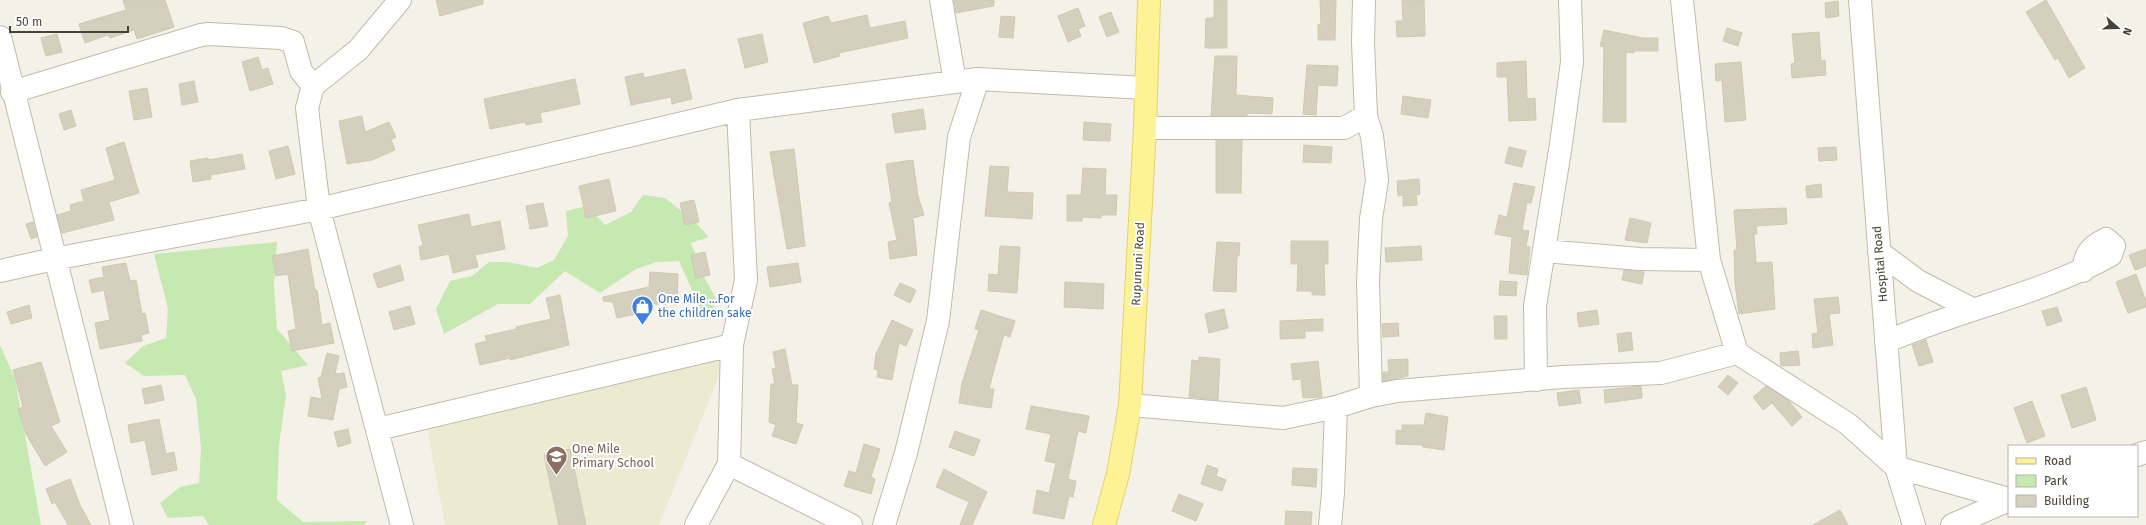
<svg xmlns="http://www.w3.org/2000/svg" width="2146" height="525" font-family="'Fira Sans',sans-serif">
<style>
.education{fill:#edead2}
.green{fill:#c6e8b1}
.building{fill:#d5d0bd;stroke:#d0c9b0}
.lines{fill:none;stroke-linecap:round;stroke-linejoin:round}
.minor-casing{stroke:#bfbcaa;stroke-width:24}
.major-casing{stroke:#e3d366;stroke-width:24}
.minor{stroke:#fff;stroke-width:22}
.major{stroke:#fef297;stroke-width:22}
.labels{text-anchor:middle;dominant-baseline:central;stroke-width:4;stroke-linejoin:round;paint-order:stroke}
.street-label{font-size:12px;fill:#474336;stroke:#fff}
.shop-label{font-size:12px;fill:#366cbe;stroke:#fff;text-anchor:start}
.education-label{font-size:12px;fill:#785e54;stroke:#fff;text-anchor:start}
</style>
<rect width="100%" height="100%" fill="#f4f2e8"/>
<path class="education" d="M729 351 659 525H445L427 428Z"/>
<path class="green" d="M643 195 665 198 695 222 709 237 691 243 705 279 717 300 706 321 679 261 657 262 636 269 600 293 565 271 530 304H498L444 334 436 309 450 281 472 276 489 262H508L537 268 554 260 568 236 566 211 587 206 605 225 631 212Z
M277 242 274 285 277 329 308 365 281 371 286 395 279 445 277 500 303 522 367 521 364 525H209L203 516 168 518 160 503 180 487 199 483 201 449 196 399 185 375 144 376 125 363 143 346 166 338 168 309 154 254Z
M0 345 15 379 41 525H0Z"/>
<path class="building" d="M123 0H165L174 27 137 39 134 30 110 38 108 35 85 43 79 24 126 10Z
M436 0H483V4L440 16Z
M954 0H994V6L956 13Z
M1214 0H1227V48H1205L1206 18H1214Z
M1320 0H1336L1335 40H1318V24L1321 25Z
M1402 0H1424L1425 36 1397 37 1396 21H1403Z
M2046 0 2085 68 2069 78 2058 58 2055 60 2026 12Z
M1838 1 1839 16 1826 18 1825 3Z
M1078 8 1085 26 1078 29 1081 36 1068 42 1058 16Z
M1111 12 1119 32 1107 37 1099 17Z
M867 15 870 28 905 21 908 38 839 53 840 56 814 63 803 23 828 16 831 23Z
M1001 16 1015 17 1013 38 999 37Z
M1727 28 1742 33 1738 46 1723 41Z
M1604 30 1643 38H1658V51H1634V53L1626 52V122H1603L1604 47 1600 46Z
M1819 32 1821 61 1825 60 1826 75 1792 78 1791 64 1795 63 1792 34Z
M57 34 62 52 46 56 41 38Z
M762 34 768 62 745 68 738 39Z
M1215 56H1237L1236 95 1273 98 1272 114 1247 113V116H1211Z
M258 57 262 70 268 68 273 84 250 91 242 62Z
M1526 61 1527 99 1535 98 1536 120 1509 121 1507 77H1497V63Z
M1741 62 1746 120 1725 122 1722 80 1716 81 1715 64Z
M1307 65 1338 66 1337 86 1318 85 1316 115 1303 114Z
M685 69 692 99 672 104 671 97 631 105 625 77 643 73 644 78Z
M575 79 580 104 540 113 542 122 526 125 525 122 490 129 484 99Z
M194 81 198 102 182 105 179 84Z
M147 88 152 117 134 120 129 91Z
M1403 96 1431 100 1428 118 1401 114Z
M923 109 926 129 895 133 892 114Z
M71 110 76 126 64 130 59 114Z
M362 116 365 132 389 122 396 137 391 140 395 150 372 160 347 164 339 121Z
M1084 122 1111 124 1110 141 1083 140Z
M1216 140H1242L1241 193H1216Z
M124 142 139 193 109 202 114 220 62 233 57 215 71 211 70 205 84 201 81 190 115 180 106 148Z
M1304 145 1332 147 1331 163 1303 162Z
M288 146 295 174 276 179 269 151Z
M1509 147 1526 151 1522 167 1505 163Z
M1836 147 1837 160 1819 161 1818 148Z
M794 149 805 246 787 249 770 152Z
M242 154 245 169 211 175V179L193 182 190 161 208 158V160Z
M913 160 918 196 924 215 913 218 917 255 890 259 888 242 897 240 889 203 892 202 886 164Z
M990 166 1009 167 1007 192 1033 193 1032 219 985 216Z
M1083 168 1106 169 1105 195H1117L1116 215H1101V218L1082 217V221H1067V195H1081Z
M609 179 616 211 586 218 579 186Z
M1419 179 1420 194 1416 195 1417 205 1403 206V195L1398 196 1397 181Z
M1514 183 1535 187 1531 203H1527L1522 230 1529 231 1526 247H1530L1527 275 1509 273 1512 237 1495 234 1499 215 1507 217Z
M1821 184 1822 197 1807 198 1806 186Z
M694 200 699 222 685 225 680 203Z
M543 203 548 226 530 229 526 206Z
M1786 208 1787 224 1756 226 1757 234H1754L1756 263 1772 262 1775 309 1739 314 1735 284 1734 250H1737L1734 210Z
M469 214 471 227 500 221 505 249 475 255 478 267 453 273 449 254 421 260 419 247 423 245 418 225Z
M1630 218 1651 223 1647 243 1625 240Z
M33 222 37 237 31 239 26 224Z
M1291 241H1328V264H1324L1325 295H1312V291H1297L1298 264H1291Z
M1217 242 1240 243 1239 256H1237L1236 292 1213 291Z
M1000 246 1020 247 1017 293 988 291 989 274 998 275Z
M1421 246 1422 260 1386 262 1385 248Z
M308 249 315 290H317L322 325 330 323 334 343 292 351 288 331 296 329 288 274 276 276 272 256Z
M2146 249V266L2135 270 2129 255Z
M705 252 710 275 696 278 691 255Z
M126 263 130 281 136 280 142 314 145 313 149 333 141 335 142 341 100 349 95 323 110 320 104 290 92 293 89 280 104 277 102 267Z
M798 263 801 282 770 287 767 267Z
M400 265 404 280 378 288 373 274Z
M1624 270 1644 272 1642 284 1622 280Z
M650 272 678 274 677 305 634 303 636 314 617 318 613 302 603 301V297L649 287Z
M2136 274 2146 301V307L2128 313 2116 282Z
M1500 281 1517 282 1516 296 1499 295Z
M1065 282 1104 284 1103 309 1064 307Z
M900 283 916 290 910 303 894 295Z
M560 295 569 345 510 360V358L480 365 475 344 487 341 485 336 516 329V327L551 319 546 298Z
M1838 297 1840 313 1829 314 1833 345 1813 348 1812 334 1818 333 1814 299Z
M29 305 32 318 11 324 7 312Z
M410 306 415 324 394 330 389 312Z
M2057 307 2062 321 2047 326 2042 311Z
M1224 309 1228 328 1209 333 1205 314Z
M981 310 1015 321 1010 337 1004 335 995 366 989 389H994L991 408 959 403 962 383 979 330 975 329Z
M1597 310 1599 324 1579 327 1577 313Z
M1494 316H1507V339H1495Z
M1323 319V331H1305V338L1280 339V321Z
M892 320 913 330 906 346 899 343 892 380 877 377 878 370 874 369 876 354Z
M1398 323 1399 336 1383 337 1382 324Z
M1631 332 1633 350 1619 352 1617 334Z
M1926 340 1933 362 1919 366 1912 345Z
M785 349 792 385H798L796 423 803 425 796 444 772 436 776 425 769 422 771 384H775L772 369 776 368 773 352Z
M1798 351 1800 365 1781 366 1780 353Z
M327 353 339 356 335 374 344 373 347 387 339 389 333 420 308 416 311 397 322 399 318 378 321 377Z
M1199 357 1220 359 1218 400 1189 397 1192 360 1199 361Z
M1408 359V376L1383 381V372H1389L1388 360Z
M1318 361 1322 397 1303 398 1301 379 1293 380 1291 364Z
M41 362 60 422 51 426 67 452 45 466 26 434 18 409 23 407 13 370Z
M1728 375 1738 383 1728 395 1718 387Z
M161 385 164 400 145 404 142 389Z
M1641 386 1642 398 1605 403 1604 390Z
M1766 386 1788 400 1802 417 1792 426 1772 403 1763 410 1753 397Z
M2086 387 2096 420 2072 428 2061 395Z
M1579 390 1581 403 1559 406 1557 393Z
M2032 401 2045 436 2027 443 2014 408Z
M1031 406 1089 416 1086 433 1078 431 1068 479 1076 481 1073 497 1069 496 1064 519 1033 513 1037 490 1049 493 1056 463 1045 461 1051 434 1026 429Z
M1426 413 1448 417 1444 450 1423 447V445L1396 444V430L1402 431V425H1424Z
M159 419 166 454 174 452 177 470 152 475 145 440 131 443 128 425Z
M348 429 351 443 338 447 334 432Z
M955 431 980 440 974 456 949 447Z
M864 444 880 449 871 477 875 479 871 494 844 486 849 471 856 473Z
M570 449 586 525H559L544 455Z
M1207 465 1218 469 1216 476 1226 480 1222 491 1201 484Z
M1293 468 1317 469 1316 487 1292 485Z
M944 469 987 492 972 525H960L969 502 936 487Z
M70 479 80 505 91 525H68L55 502 52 504 46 489Z
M1179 494 1203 504 1196 521 1172 511Z
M1840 510 1848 525H1813Z
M1286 511 1312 512 1311 525H1285Z"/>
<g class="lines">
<defs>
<path id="minor" d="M400 0 358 50 313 86 307 108 319 209 402 525
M941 0 955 82
M1682 0 1709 260 1737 353
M1860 0 1896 467 1914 525
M0 37 122 525
M12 92 201 35 209 34 281 38 293 42 301 71 313 86
M1366 116 1372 136 1377 180 1371 219 1368 281 1371 396
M1145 128H1344L1366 116 1363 42 1364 0
M1544 251 1640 259 1709 260
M1879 252 1918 281 1972 309
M0 271 54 259 319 209 738 110 978 79 1146 88
M1886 342C1960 309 2040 295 2111 255L2114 246 2106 239C2090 247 2085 253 2083 271
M1536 380 1535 306 1561 144 1572 62 1570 0
M1130 405 1283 418 1336 407 1371 396 1397 391 1563 377 1661 373 1737 353 1848 424 1896 467 2009 499
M378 429 732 345
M2137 455 2146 452
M729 464 851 525
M696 525 729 464 732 345 746 280 738 110
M884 525 906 453 938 321 959 137 978 79
M1330 525 1333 493 1336 407
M1952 525 2009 500"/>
<path id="major" d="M1104 525 1118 474 1130 405 1145 128 1149 0"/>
</defs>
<use href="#minor" class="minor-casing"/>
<use href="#major" class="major-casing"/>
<use href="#minor" class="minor"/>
<use href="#major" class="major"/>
</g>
<defs>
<symbol id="shop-pin" viewBox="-11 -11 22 30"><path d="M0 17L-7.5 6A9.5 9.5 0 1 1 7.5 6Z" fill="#3f7fe0" stroke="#fff"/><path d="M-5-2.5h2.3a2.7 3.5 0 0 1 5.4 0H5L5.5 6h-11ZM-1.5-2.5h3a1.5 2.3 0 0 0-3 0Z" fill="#fff"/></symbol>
<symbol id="school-pin" viewBox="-11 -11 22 30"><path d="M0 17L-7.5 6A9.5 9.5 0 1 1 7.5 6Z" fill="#8d6e63" stroke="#fff"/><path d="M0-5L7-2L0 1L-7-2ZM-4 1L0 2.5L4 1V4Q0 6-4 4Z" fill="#fff"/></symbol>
</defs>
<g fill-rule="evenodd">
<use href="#shop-pin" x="630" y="294" width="25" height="34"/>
<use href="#school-pin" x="544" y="444" width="25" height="34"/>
</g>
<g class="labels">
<g class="street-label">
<text transform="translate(1138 264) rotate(-87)">Rupununi Road</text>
<text transform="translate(1880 264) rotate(-95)">Hospital Road</text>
</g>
<g class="shop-label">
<text x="658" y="299">One Mile ...For<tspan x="658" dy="14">the children sake</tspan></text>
</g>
<g class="education-label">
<text x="572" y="449">One Mile<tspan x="572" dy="14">Primary School</tspan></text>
</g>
</g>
<rect x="2008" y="445" width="130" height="72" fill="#ffffff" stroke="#b5b4af"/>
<rect x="2016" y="458" width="20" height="6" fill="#fef297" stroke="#b5b4af"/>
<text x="2044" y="465" font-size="12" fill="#474336">Road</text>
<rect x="2016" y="475" width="20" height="12" fill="#c6e8b1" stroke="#b5b4af"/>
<text x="2044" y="485" font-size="12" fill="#474336">Park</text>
<rect x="2016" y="495" width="20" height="12" fill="#d5d0bd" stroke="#b5b4af"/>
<text x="2044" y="505" font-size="12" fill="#474336">Building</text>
<g transform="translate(2118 28) rotate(110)" stroke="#ffffff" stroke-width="3" paint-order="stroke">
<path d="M0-3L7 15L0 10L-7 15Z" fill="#474336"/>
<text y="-6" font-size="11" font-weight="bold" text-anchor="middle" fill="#474336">N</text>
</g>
<path d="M10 26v6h118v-6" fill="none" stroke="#474336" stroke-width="2"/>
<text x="16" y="26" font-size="12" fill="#474336" stroke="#ffffff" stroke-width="3" paint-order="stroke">50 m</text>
</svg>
